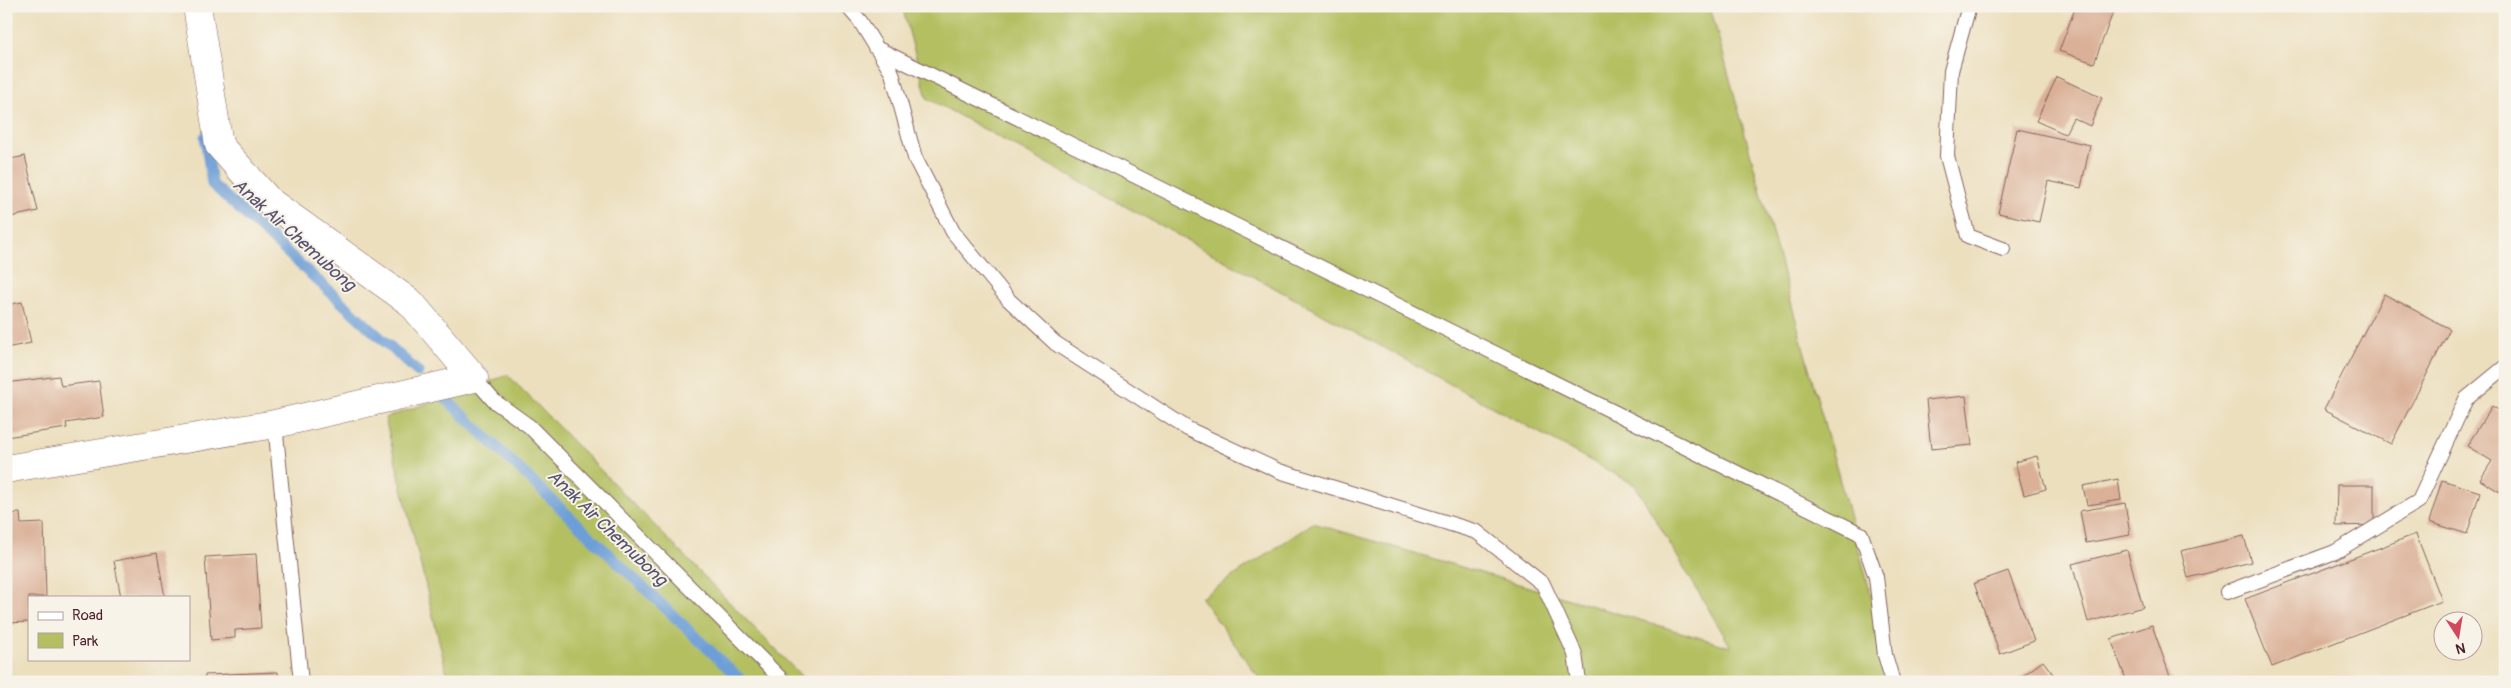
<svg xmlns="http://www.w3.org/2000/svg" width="2511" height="688" font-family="Pangolin,sans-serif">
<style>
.green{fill:#b3bf61;stroke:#7e6f46}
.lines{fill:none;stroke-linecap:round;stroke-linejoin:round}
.stream{stroke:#6d9ed7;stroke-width:11}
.building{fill:#dab097}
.lane-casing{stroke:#83625e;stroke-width:16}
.street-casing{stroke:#83625e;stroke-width:29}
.path{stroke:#83625e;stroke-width:3;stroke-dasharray:4 4;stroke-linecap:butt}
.lane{stroke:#fff;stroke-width:14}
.street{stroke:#fff;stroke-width:28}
.labels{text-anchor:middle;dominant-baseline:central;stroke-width:4;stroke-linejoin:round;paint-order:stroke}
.water-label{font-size:18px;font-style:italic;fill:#585270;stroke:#f7f3e8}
</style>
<rect width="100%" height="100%" fill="#f7f3e8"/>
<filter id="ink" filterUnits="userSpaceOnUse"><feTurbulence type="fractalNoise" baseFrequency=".02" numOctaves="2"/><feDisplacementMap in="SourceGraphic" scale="10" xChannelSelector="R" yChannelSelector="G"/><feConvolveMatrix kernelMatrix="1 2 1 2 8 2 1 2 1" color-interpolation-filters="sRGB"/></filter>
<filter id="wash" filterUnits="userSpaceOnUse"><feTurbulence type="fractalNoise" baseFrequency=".0096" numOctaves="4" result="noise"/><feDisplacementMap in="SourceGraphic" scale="20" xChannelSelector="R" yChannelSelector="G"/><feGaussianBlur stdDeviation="1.12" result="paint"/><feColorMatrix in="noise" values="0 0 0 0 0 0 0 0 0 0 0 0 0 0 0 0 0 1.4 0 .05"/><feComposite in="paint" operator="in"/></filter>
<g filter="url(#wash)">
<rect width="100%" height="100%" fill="#ecdfbe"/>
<path class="green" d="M902 6H1710L1895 682H1262L1201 598 1313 523 1731 647 1635 485 927 98Z
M508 375 807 682H449L385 418Z"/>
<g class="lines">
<path class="stream" d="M205 137 212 184 418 372
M446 399 743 682"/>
</g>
<g id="blocks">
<path class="building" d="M2076 6 2115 7 2094 63 2059 51Z
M2057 77 2102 98 2090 126 2073 118 2065 134 2036 121Z
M2017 129 2090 145 2081 188 2048 181 2039 222 1998 213Z
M25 156 38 211 6 218V160Z
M2384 294 2450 329 2391 444 2324 409Z
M22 302 31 343 6 348V305Z
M59 376 61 386 99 381 104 417 66 423 67 428 6 437V383Z
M1966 396 1972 445 1931 449 1926 400Z
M2492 406 2505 414V495L2480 480 2492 461 2467 446Z
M2037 456 2046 489 2024 495 2015 462Z
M2118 479 2121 500 2087 505 2083 486Z
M2442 480 2480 492 2467 534 2429 522Z
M2337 485H2374V525L2336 526Z
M2125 503 2130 535 2086 543 2080 511Z
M20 513 21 524 44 523 46 597H29V622L6 623V514Z
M2416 534 2442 601 2272 667 2245 599Z
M2244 536 2251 562 2188 578 2181 551Z
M2127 550 2143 607 2088 622 2072 564Z
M157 553 165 597H121L114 561Z
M256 554 261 628 235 630V638L211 640 205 557Z
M2008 571 2034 641 2000 654 1974 583Z
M2152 625 2172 682H2127L2111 639Z
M2043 661 2059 682H2018L2017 680Z
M278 672V682H205V675Z"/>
</g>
</g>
<g filter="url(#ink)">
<use href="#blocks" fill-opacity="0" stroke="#83625e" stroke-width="1"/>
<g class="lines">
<defs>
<path id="lane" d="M847 6 860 21 892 73 915 158 953 232 1009 300 1055 343 1188 429 1279 471 1477 532 1543 584 1575 654 1579 682
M1969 6 1951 71 1947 156 1968 236 2003 249
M876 48 1861 534 1876 577 1885 655 1893 682
M474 378 494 401 529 426 784 682
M275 424 301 682
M2227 592 2335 552 2419 501 2466 399 2505 367"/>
<path id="street" d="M6 469 275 424 474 378 411 303 269 201 219 145 197 6"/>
</defs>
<use href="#lane" class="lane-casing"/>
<use href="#street" class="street-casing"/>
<path class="path" d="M2500 682 2505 678"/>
<use href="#lane" class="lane"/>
<use href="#street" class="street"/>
</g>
</g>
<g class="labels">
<g class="water-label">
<text transform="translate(294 235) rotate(42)">Anak Air Chemubong</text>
<text transform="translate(607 528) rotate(44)">Anak Air Chemubong</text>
</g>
</g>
<rect width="2511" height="688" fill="none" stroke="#f7f3e8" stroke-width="25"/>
<rect x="28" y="596" width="162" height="65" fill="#f7f3e8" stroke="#b29e9c"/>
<rect x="38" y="612" width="25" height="8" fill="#ffffff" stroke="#b29e9c"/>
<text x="72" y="620" font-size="15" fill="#4a1f2b">Road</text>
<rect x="38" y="633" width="25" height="15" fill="#b3bf61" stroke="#b29e9c"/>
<text x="72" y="646" font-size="15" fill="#4a1f2b">Park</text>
<g transform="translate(2458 636) rotate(168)"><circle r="24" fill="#f7f3e8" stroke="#b29e9c"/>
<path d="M0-4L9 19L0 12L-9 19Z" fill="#d1495b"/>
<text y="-8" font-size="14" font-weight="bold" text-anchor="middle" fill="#4a1f2b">N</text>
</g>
</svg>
